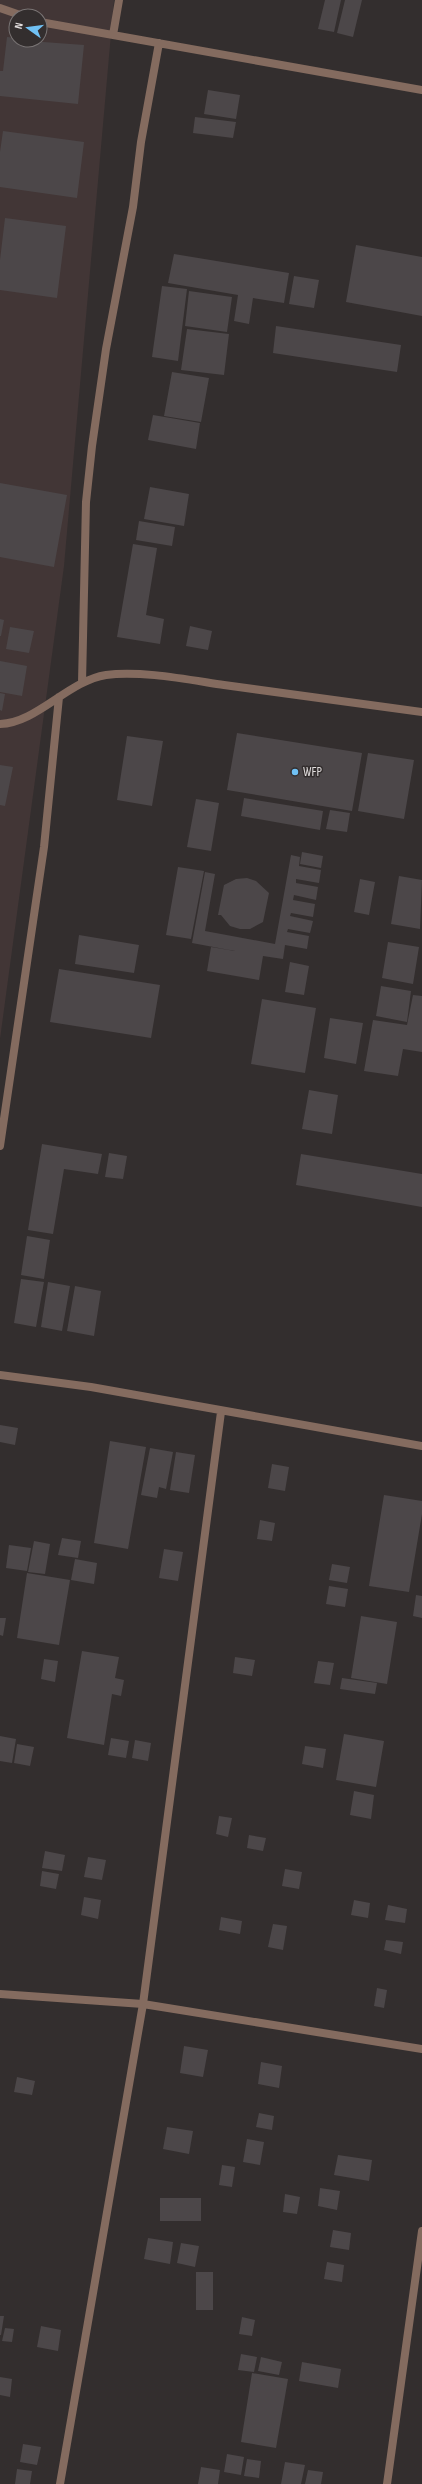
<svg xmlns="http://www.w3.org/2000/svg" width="422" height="2484" font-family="'Sofia Sans Condensed',sans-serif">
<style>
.built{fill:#423636;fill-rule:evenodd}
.building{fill:#4c4749}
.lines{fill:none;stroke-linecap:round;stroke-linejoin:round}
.minor{stroke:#846b5f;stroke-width:8}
.poi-dot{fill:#70c1f4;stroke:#332e2e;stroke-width:1.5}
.labels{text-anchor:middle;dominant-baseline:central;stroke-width:3;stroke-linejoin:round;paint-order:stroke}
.poi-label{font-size:13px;fill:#e2dede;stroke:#332e2e;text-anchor:start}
</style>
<rect width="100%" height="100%" fill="#332e2e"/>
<path class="built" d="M0 0H114L64 566 0 1039ZM16 16H40V40H16Z"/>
<path class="building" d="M325 0H341L334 32 318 29Z
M345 0H362L353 37 337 33Z
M7 37 16 38V40L84 45 78 104 0 96V71H3Z
M208 90 240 95 236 119 204 114Z
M195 117 236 122 233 138 193 133Z
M3 131 84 142 77 198 0 187V152Z
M5 218 66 226 57 298 0 290V260Z
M356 245 422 257V316L346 302Z
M174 254 289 273 284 303 253 298 249 324 234 321 238 295 168 283Z
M294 276 319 280 314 308 289 304Z
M162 286 187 289 178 361 152 357Z
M189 291 232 297 227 332 185 326Z
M276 326 401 345 397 372 273 353Z
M187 329 229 334 224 375 181 370Z
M172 372 209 378 201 422 164 416Z
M153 415 200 423 196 449 148 440Z
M0 483 67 495 54 567 0 557Z
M150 487 189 494 184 526 144 519Z
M139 521 175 527 172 546 136 540Z
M133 544 157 548 146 615 164 619 160 644 117 637Z
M0 619 4 620 1 636H0Z
M190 626 212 631 208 650 186 646Z
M10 627 34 631 29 653 6 649Z
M0 661 27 666 22 696 0 692Z
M0 693 5 694 2 711 0 710Z
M237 733 362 753 352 811 227 790Z
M127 736 163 741 152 806 117 800Z
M368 753 414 760 404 819 358 811Z
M0 765 13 767 5 806 0 805Z
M244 798 323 811 320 830 241 816Z
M196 799 219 803 211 851 187 847Z
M330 810 350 813 347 832 326 829Z
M302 852 323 856 321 868 300 864Z
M291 855 300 857 299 866 321 870 319 883 296 879V883L318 887 316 900 294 895 293 900 315 904 313 917 291 913 290 916 313 921 310 933 288 929 287 932 309 936 307 949 285 945 283 959 263 956 259 980 207 971 211 947 235 951 192 943 205 872 215 874 205 931 275 944Z
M178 867 204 871 191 939 166 935Z
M399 876 422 880 420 929 391 924Z
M247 878 256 881 269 893 263 922 250 929H240L230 926 221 915H218L224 885 236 879Z
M360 879 375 882 369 915 354 912Z
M79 935 139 945 134 973 75 964Z
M388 942 419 947 413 984 382 978Z
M290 962 309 966 304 995 285 992Z
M59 969 160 985 151 1038 50 1022Z
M381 986 411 991 407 1022 376 1016Z
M413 995 422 996V1052L403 1049 398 1076 364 1071 373 1020 407 1025Z
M262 999 316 1008 305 1073 251 1064Z
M330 1018 363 1023 356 1064 324 1058Z
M309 1090 338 1095 332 1134 302 1129Z
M42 1144 102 1154 98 1174 64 1169 53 1234 28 1230Z
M109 1153 127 1156 123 1179 105 1177Z
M301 1154 422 1174V1207L296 1185Z
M27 1236 50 1240 44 1279 21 1275Z
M21 1279 44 1282 36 1327 14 1323Z
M48 1282 70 1286 62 1331 41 1327Z
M75 1286 101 1291 94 1336 67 1331Z
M0 1425 18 1428 15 1445 0 1442Z
M110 1441 146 1447 128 1549 94 1543Z
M150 1448 173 1452 166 1489 159 1487 157 1498 141 1495Z
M176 1452 195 1455 189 1493 170 1490Z
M272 1464 289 1467 285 1491 268 1488Z
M384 1495 422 1501V1514L409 1592 369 1586Z
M260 1520 275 1523 272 1541 257 1539Z
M62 1538 81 1541 78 1558 58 1555Z
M34 1541 50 1544 45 1574 28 1572Z
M9 1545 31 1548 27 1571 6 1568Z
M164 1549 183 1552 178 1581 159 1578Z
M75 1559 97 1563 94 1584 71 1580Z
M332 1564 350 1567 347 1583 329 1580Z
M27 1573 70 1580 59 1645 17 1638Z
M329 1586 348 1589 345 1607 326 1604Z
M416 1595 422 1596V1618L413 1616Z
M361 1616 397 1622 387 1684 351 1678Z
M0 1618H6L3 1636 0 1635Z
M82 1651 119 1657 115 1678 124 1680 121 1696 112 1694 104 1745 67 1738Z
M235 1657 255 1660 252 1676 233 1673Z
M44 1659 58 1661 55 1682 41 1679Z
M318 1661 334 1663 330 1685 314 1683Z
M342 1678 377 1683 375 1694 340 1689Z
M344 1734 384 1741 376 1787 336 1780Z
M0 1736 16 1739 12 1763 0 1761Z
M111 1738 129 1741 126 1758 108 1755Z
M135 1740 151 1743 148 1761 132 1758Z
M17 1744 34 1747 30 1766 14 1763Z
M305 1746 326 1749 323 1768 302 1764Z
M354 1791 374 1795 371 1819 350 1815Z
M219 1816 232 1818 228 1837 216 1834Z
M249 1835 266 1838 263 1851 247 1848Z
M45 1851 65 1855 62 1871 42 1868Z
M88 1857 106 1860 102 1880 84 1877Z
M285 1869 302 1872 299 1889 282 1886Z
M42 1871 59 1874 56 1889 40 1886Z
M84 1897 101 1900 98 1919 81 1915Z
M354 1900 370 1903 368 1918 351 1915Z
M388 1905 407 1909 405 1923 385 1920Z
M221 1917 242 1921 240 1934 219 1930Z
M273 1924 287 1926 283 1950 268 1947Z
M386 1940 403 1942 401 1954 384 1950Z
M377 1988 387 1990 384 2008 374 2006Z
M184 2046 208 2050 203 2077 180 2073Z
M261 2062 282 2066 279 2088 258 2084Z
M17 2077 35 2081 32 2095 14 2092Z
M259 2113 274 2116 272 2130 256 2127Z
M167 2127 193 2131 189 2154 163 2149Z
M247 2139 264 2142 260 2165 243 2162Z
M338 2155 372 2160 369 2181 334 2175Z
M222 2165 235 2167 232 2187 219 2185Z
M320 2188 340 2191 337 2210 318 2206Z
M285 2194 300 2197 297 2214 283 2212Z
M160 2198H201V2221H160Z
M333 2230 351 2233 349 2250 330 2247Z
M148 2238 173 2242 170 2264 144 2259Z
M181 2243 199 2246 195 2267 177 2263Z
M327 2262 344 2265 342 2282 324 2279Z
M196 2272H213V2310H196Z
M0 2316H4L1 2335H0Z
M242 2317 255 2320 252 2336 239 2334Z
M41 2326 61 2330 58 2351 37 2347Z
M5 2328 14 2329 12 2342 2 2341Z
M241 2354 257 2357 254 2372 238 2370Z
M261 2357 282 2362 279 2375 258 2371Z
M302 2362 341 2369 338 2388 299 2381Z
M252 2373 288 2379 276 2448 241 2442Z
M0 2377 12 2379 10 2397 0 2395Z
M23 2444 41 2447 37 2465 20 2462Z
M227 2454 244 2457 241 2475 224 2472Z
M247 2459 261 2461 259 2478 244 2476Z
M285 2462 305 2465 301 2484H281Z
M201 2467 220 2470 218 2484H198Z
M17 2469 32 2471 30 2484H15Z
M308 2470 323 2472 321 2484H305Z"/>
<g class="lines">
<path class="minor" d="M0 8 23 16
M40 22 422 90
M113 35 119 0
M82 683 86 502 92 446 106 349 133 207 141 142 159 43
M0 724C37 723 68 681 106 675 140 670 190 680 224 685 290 694 356 703 422 712
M0 1146 44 847 59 697
M0 1375 91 1387 422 1446
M0 1994 143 2004 422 2049
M60 2484 143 2004 221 1412
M387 2484 422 2231"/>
</g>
<circle class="poi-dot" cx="295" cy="772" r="4"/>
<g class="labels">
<g class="poi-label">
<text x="303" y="772">WFP</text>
</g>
</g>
<g transform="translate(28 28) rotate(284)"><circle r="19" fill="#332e2e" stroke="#797474"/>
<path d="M0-3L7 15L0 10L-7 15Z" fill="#70c1f4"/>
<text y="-6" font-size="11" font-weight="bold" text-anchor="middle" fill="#e2dede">N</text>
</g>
</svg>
